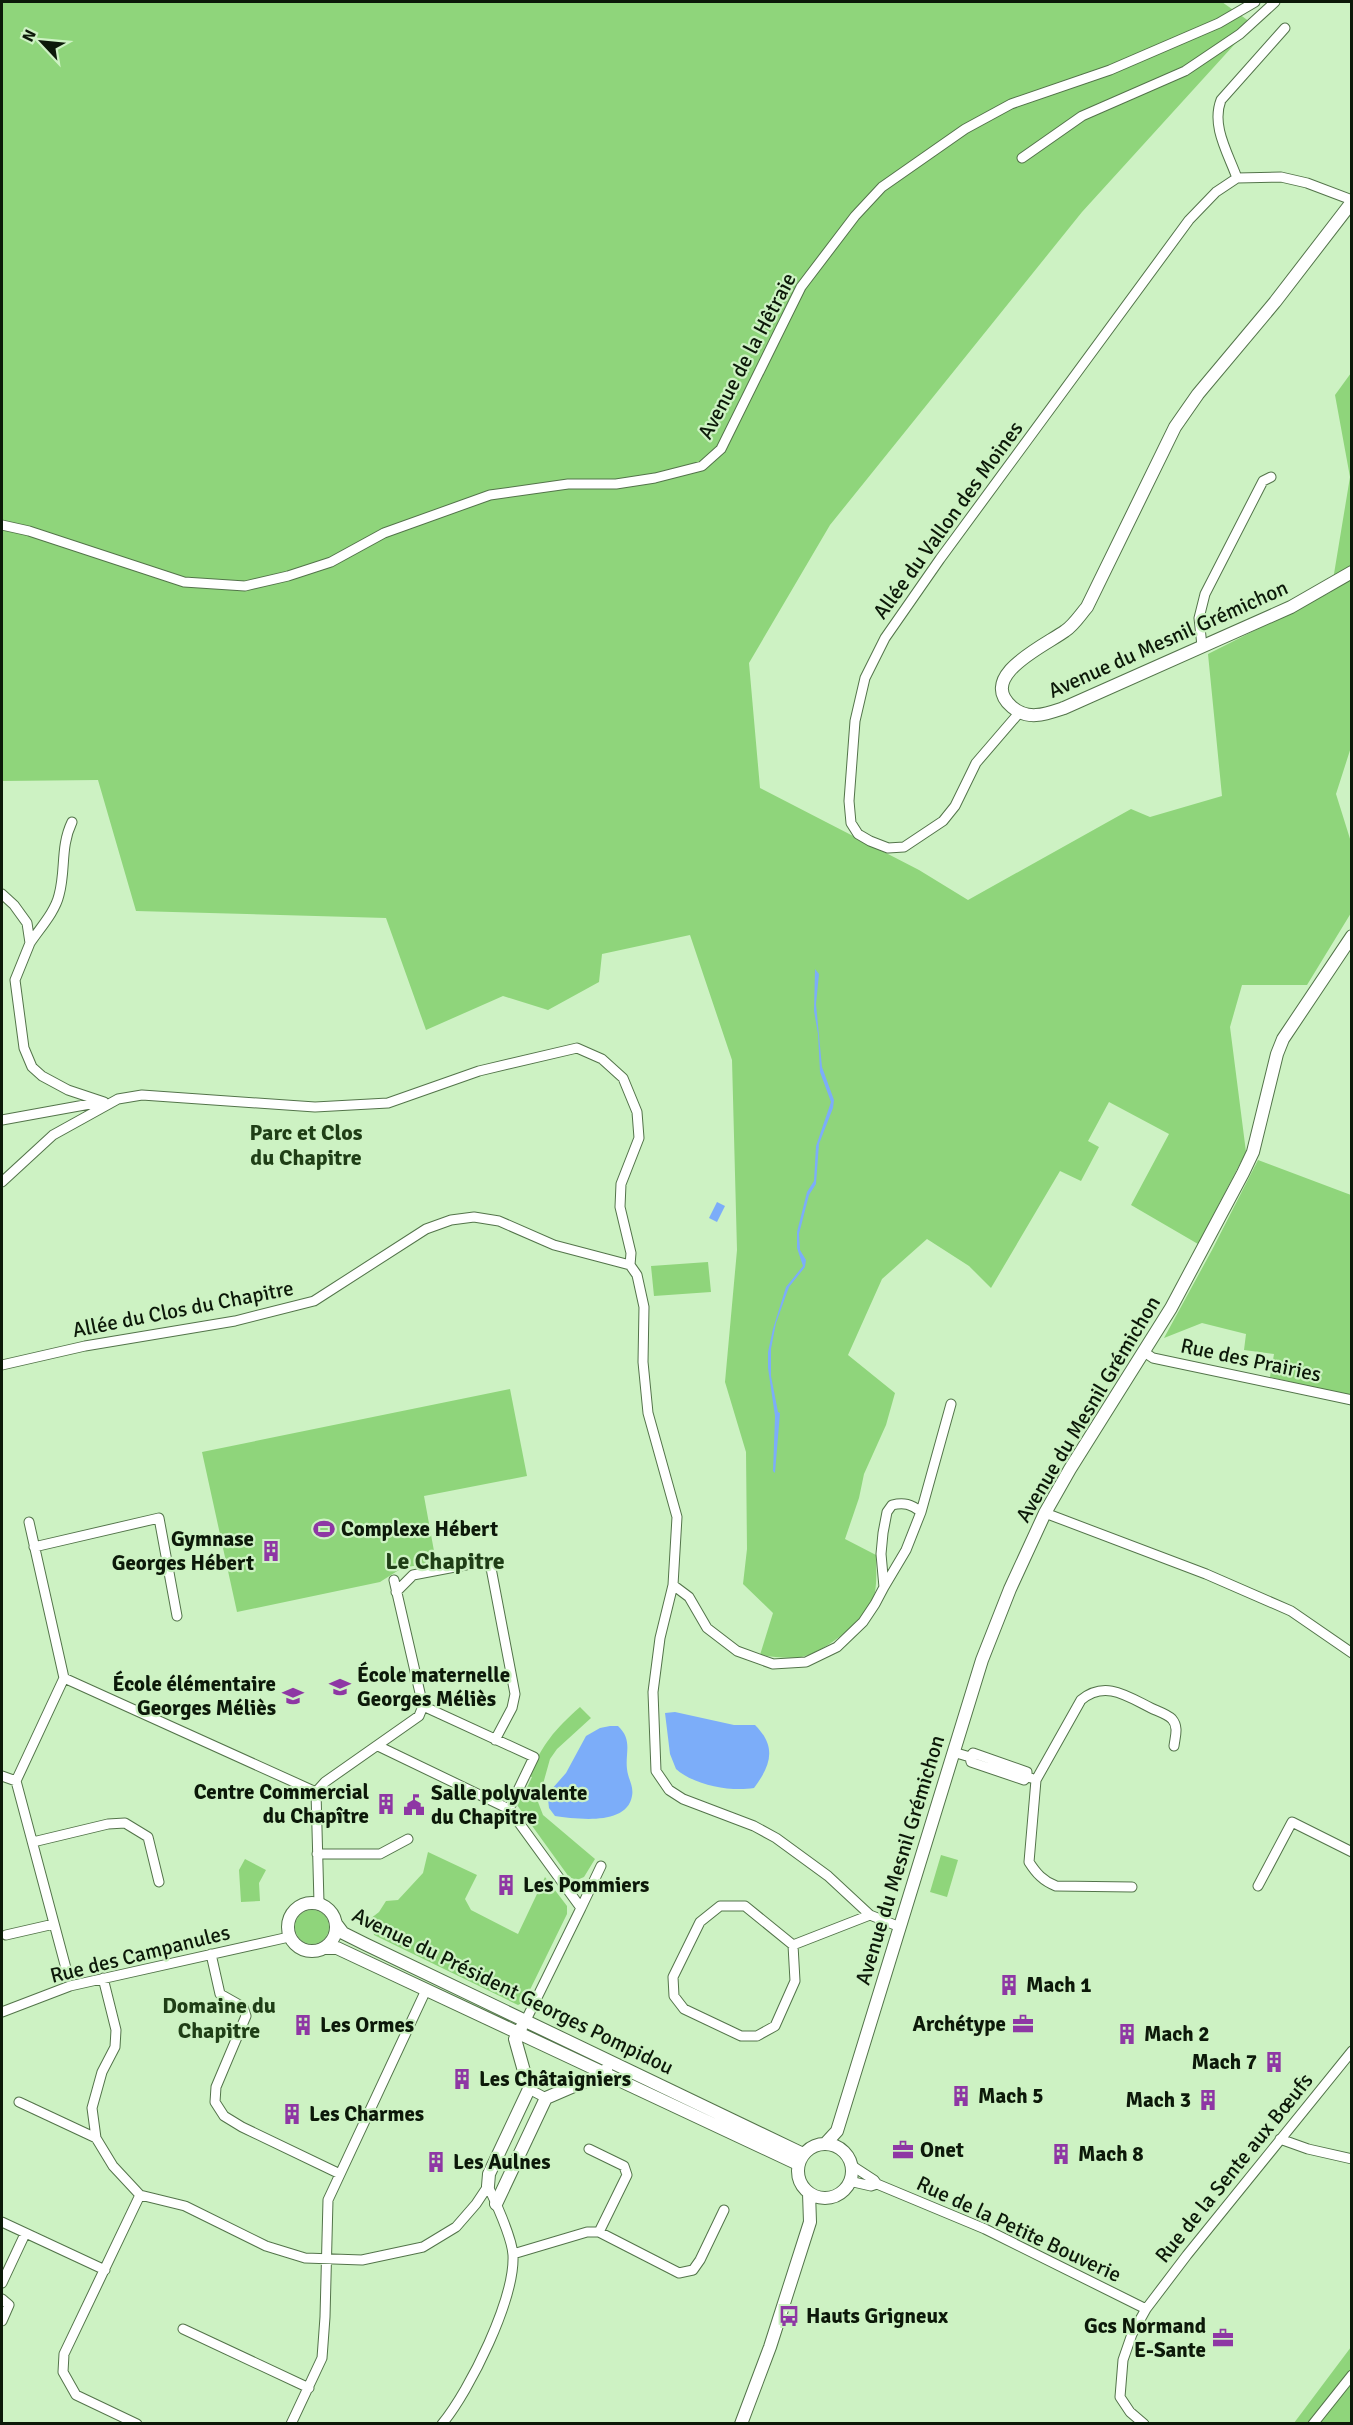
<svg xmlns="http://www.w3.org/2000/svg" width="1353" height="2425" font-family="Signika,sans-serif">
<style>
.green{fill:#8fd57b}
.water{fill:#7cadf9}
.lines{fill:none;stroke-linecap:round;stroke-linejoin:round}
.minor-casing{stroke:#53744a;stroke-width:11}
.tertiary-casing{stroke:#53744a;stroke-width:14}
.minor{stroke:#fff;stroke-width:9}
.tertiary{stroke:#fff;stroke-width:12}
.labels{text-anchor:middle;dominant-baseline:central;stroke-width:4.5;stroke-linejoin:round;paint-order:stroke}
.street-label{font-size:21px;fill:#0c1909;stroke:#cdf2c3}
.poi-label{font-size:21px;font-weight:bold;fill:#0c1909;stroke:#cdf2c3;text-anchor:start}
.neighbourhood-label{font-size:22px;font-weight:bold;fill:#1f3e16;stroke:#cdf2c3}
.quarter-label{font-size:24px;font-weight:bold;fill:#1f3e16;stroke:#cdf2c3}
</style>
<rect width="100%" height="100%" fill="#cdf2c3"/>
<path class="green" d="M2 2H1222L1253 24 1082 212 830 525 749 663 760 788 919 870 968 900 1131 809 1150 817 1222 796 1208 654 1331 592 1350 477 1335 395 1351 373 1352 744 1336 794 1351 842V913L1307 985H1242L1230 1027 1246 1152 1198 1244 1131 1205 1169 1134 1109 1102 1088 1141 1099 1147 1081 1181 1060 1171 991 1288 969 1266 927 1239 882 1279 848 1355 895 1393 886 1425 864 1474 859 1498 845 1539 876 1555C876 1567 877 1581 875 1592 871 1616 825 1653 801 1657 788 1659 773 1657 760 1655L773 1613 743 1584 747 1549 746 1452 725 1382 737 1250 732 1060 690 935 602 954 599 982 548 1010 503 996 426 1030 386 918 136 911 98 780 2 781Z
M1258 1160 1351 1195V1396L1270 1377 1274 1354 1244 1350 1246 1334 1202 1323 1164 1338 1212 1250Z
M708 1262 711 1292 654 1296 651 1266Z
M510 1389 527 1476 424 1496 436 1562 402 1568 380 1582 237 1612 202 1452Z
M580 1707 591 1718 557 1749 550 1759 538 1802 543 1815 595 1859 584 1877 577 1880 569 1877 517 1805 522 1791 525 1792 532 1777 528 1776C544 1743 553 1731 580 1707Z
M428 1852 477 1875 465 1899 471 1910 518 1934 545 1877 567 1906V1914L524 2002 518 2005 374 1935 370 1919 379 1912 386 1901 398 1900 423 1873Z
M941 1855 958 1860 947 1897 930 1892Z
M245 1859 266 1870 259 1883 260 1901 241 1902 239 1870Z
M295 1927a17 17 0 1 1 34 0a17 17 0 1 1-34 0Z
M1351 2347V2423H1294Z"/>
<path class="water" d="M815 969 819 974 816 1004 822 1067 834 1100 833 1108 819 1144 816 1184 809 1195 799 1234 800 1250 806 1260 805 1267 789 1287 776 1323 771 1349V1376L778 1412 780 1413 775 1473 773 1471 775 1416 768 1368V1352L773 1329 786 1287 803 1266 797 1248V1232L807 1192 814 1181 816 1146 831 1102 820 1072 818 1034 814 1011Z
M717 1202 725 1206 717 1222 709 1218Z
M675 1712 734 1725H755C777 1747 771 1765 754 1788 730 1792 694 1785 676 1769L670 1754 665 1713Z
M610 1726H618C633 1740 625 1753 627 1769 628 1779 634 1786 632 1796 627 1826 577 1819 555 1816L549 1808 548 1799 551 1790 566 1773 586 1736 600 1728Z"/>
<g class="lines">
<defs>
<path id="minor" d="M1022 158 1082 116 1185 71 1240 34 1275 2
M1237 178C1228 153 1211 126 1221 100L1285 28
M2 525 29 531 184 582 245 586 288 576 331 562 384 533 490 495 568 484H616L655 478 702 466 721 449 801 287 855 216 882 187 965 129 1011 104 1110 70 1219 23 1255 2
M1202 646 1199 618 1205 594 1263 481 1271 477
M1019 713 976 763 955 806 943 821 904 847 888 848 870 841 858 834 851 823 849 801 855 721 865 678 885 638 940 559 1189 220 1216 192 1237 178 1281 177 1307 183 1352 200
M2 894 14 905 27 923 30 943 15 980 24 1048 32 1067 42 1076 68 1090 104 1102
M30 943C40 928 55 912 59 895 66 870 60 847 72 822
M2 1120 101 1102
M2 1182 53 1135 118 1099 142 1095 315 1107 388 1103 479 1071 577 1048 602 1059 623 1078 637 1112 639 1138 621 1184 620 1207 631 1253 630 1265 637 1275 644 1307 643 1362 648 1413 677 1517 673 1585 660 1638 653 1692 656 1771 669 1790 683 1799 754 1826 776 1838 828 1876 870 1915
M1144 1352 1153 1358 1352 1400
M2 1365 85 1346 235 1321 314 1301 426 1229 451 1220 474 1217 499 1221 554 1245 630 1265
M1045 1513 1206 1574 1291 1611 1352 1653
M29 1522 64 1678 16 1781 67 1972
M34 1547 159 1518 177 1616
M673 1585 689 1597 707 1628 737 1651 773 1664 806 1662 837 1647 863 1622 875 1604 884 1587 881 1554 883 1533 887 1512 892 1505C904 1502 911 1504 921 1512L951 1404
M884 1587 906 1550 921 1512
M396 1592 413 1575 481 1562 491 1568 515 1694 512 1708 495 1740
M64 1678 316 1792 319 1903
M423 1706 534 1757 509 1809
M378 1746 509 1809 581 1908 525 2022
M953 1752 970 1757 971 1762 1024 1780 1027 1777
M970 1757 973 1753 1027 1772V1777L1031 1778
M2 1776 16 1781
M316 1792 325 1782 419 1716 423 1706 394 1580
M33 1842 108 1824 125 1823 148 1837 159 1882
M317 1854H380L408 1839
M1258 1886 1292 1822 1352 1852
M1132 1887 1056 1886C1043 1881 1036 1873 1029 1862L1036 1780 1081 1700C1105 1680 1127 1696 1151 1708 1157 1711 1167 1714 1172 1719 1179 1727 1175 1737 1174 1746
M581 1908 601 1866
M6 1935 54 1924
M793 1945 795 1981 775 2026 757 2036H741L684 2009 674 1996 673 1977 700 1922 720 1906H745L793 1945 870 1915 900 1927
M211 1954 220 1994 243 2007 246 2016 216 2087 215 2102 224 2116 242 2127 340 2174
M103 1978 116 2030 115 2047 102 2072 92 2108 96 2138 113 2166 140 2195 185 2206 266 2246 305 2258 362 2260 423 2247 456 2227 476 2204 488 2186
M2 2012 70 1986 289 1937
M529 2089 546 2098
M19 2102 96 2138
M1280 2139 1308 2149 1352 2159
M589 2149 624 2166 627 2175 599 2232
M851 2165 874 2180 877 2184 985 2229 1146 2309
M849 2181 871 2186 877 2184
M2 2222 105 2270
M513 2254 587 2232H599L679 2273 693 2270 700 2260 724 2210
M2 2283 25 2234
M2 2299 9 2305 2 2321
M183 2329 309 2388
M137 2424 76 2395 63 2372 64 2354 140 2195
M291 2424 322 2358 325 2317 328 2200 426 1990
M442 2424C470 2390 515 2299 513 2255 512 2238 496 2203 488 2186
M1144 2424 1130 2412 1120 2397 1123 2360 1132 2334 1146 2309 1187 2255 1352 2051
M1313 2424 1352 2375"/>
<path id="tertiary" d="M1352 202 1275 302 1198 394 1175 427 1087 607C1080 615 1074 625 1065 631 1046 645 976 676 1012 707 1028 721 1046 714 1064 708L1291 607 1352 572
M288 1927a24 24 0 1 1 48 0a24 24 0 1 1-48 0Z
M337 1925 343 1933 365 1944 803 2154
M325 1948H337L798 2164
M825 2144 837 2131 982 1660 1010 1589 1045 1513 1070 1469 1171 1308 1243 1173 1253 1152 1277 1054 1283 1039 1352 936
M798 2171a27 27 0 1 1 54 0a27 27 0 1 1-54 0Z
M488 2186 489 2174 529 2089 515 2039 521 2028
M496 2204 546 2098 604 2073 606 2070
M741 2424 770 2347 810 2222 809 2193"/>
</defs>
<use href="#minor" class="minor-casing"/>
<use href="#tertiary" class="tertiary-casing"/>
<use href="#minor" class="minor"/>
<use href="#tertiary" class="tertiary"/>
</g>
<defs>
<symbol id="stadium-bare" viewBox="-9 -9 18 18"><path d="M0-5a6.5 5 0 1 0 0 10a6.5 5 0 1 0 0-10ZM-3.5-1.8h7v3.6h-7Z" fill="#8e37a4" stroke="#cdf2c3" stroke-width="2.5" paint-order="stroke"/></symbol>
<symbol id="building-bare" viewBox="-9 -9 18 18"><path d="M-4-6H4V6H1V3H-1V6H-4ZM-2.5-4.3h1.7v1.8h-1.7ZM.8-4.3h1.7v1.8H.8ZM-2.5-1h1.7V.8h-1.7ZM.8-1h1.7V.8H.8Z" fill="#8e37a4" stroke="#cdf2c3" stroke-width="2.5" paint-order="stroke"/></symbol>
<symbol id="school-bare" viewBox="-9 -9 18 18"><path d="M0-5L7-2L0 1L-7-2ZM-4 1L0 2.5L4 1V4Q0 6-4 4Z" fill="#8e37a4" stroke="#cdf2c3" stroke-width="2.5" paint-order="stroke"/></symbol>
<symbol id="civic-bare" viewBox="-9 -9 18 18"><path d="M-.6-6.5H3V-4.5H.6V-3L4-1V1h2V6H-6V1h2V-1L-.6-3ZM-1.2 2.5V6h2.4V2.5Z" fill="#8e37a4" stroke="#cdf2c3" stroke-width="2.5" paint-order="stroke"/></symbol>
<symbol id="office-bare" viewBox="-9 -9 18 18"><path d="M-6-3h4V-5.5h4V-3h4V5H-6ZM-1-4.5V-3h2v-1.5ZM-6 0V1H6V0Z" fill="#8e37a4" stroke="#cdf2c3" stroke-width="2.5" paint-order="stroke"/></symbol>
<symbol id="bus-bare" viewBox="-9 -9 18 18"><path d="M-5-6H5V4H4V6H2V4H-2V6H-4V4H-5ZM-3.5-4V0h7V-4ZM-3.5 1.2v1.5H-2V1.2ZM2 1.2v1.5H3.5V1.2Z" fill="#8e37a4" stroke="#cdf2c3" stroke-width="2.5" paint-order="stroke"/></symbol>
</defs>
<g fill-rule="evenodd">
<use href="#stadium-bare" x="309" y="1514" width="30" height="30"/>
<use href="#building-bare" x="256" y="1536" width="30" height="30"/>
<use href="#school-bare" x="325" y="1672" width="30" height="30"/>
<use href="#school-bare" x="278" y="1681" width="30" height="30"/>
<use href="#building-bare" x="371" y="1789" width="30" height="30"/>
<use href="#civic-bare" x="399" y="1790" width="30" height="30"/>
<use href="#building-bare" x="491" y="1870" width="30" height="30"/>
<use href="#building-bare" x="994" y="1970" width="30" height="30"/>
<use href="#office-bare" x="1008" y="2009" width="30" height="30"/>
<use href="#building-bare" x="288" y="2010" width="30" height="30"/>
<use href="#building-bare" x="1112" y="2019" width="30" height="30"/>
<use href="#building-bare" x="1259" y="2047" width="30" height="30"/>
<use href="#building-bare" x="447" y="2064" width="30" height="30"/>
<use href="#building-bare" x="946" y="2081" width="30" height="30"/>
<use href="#building-bare" x="1193" y="2085" width="30" height="30"/>
<use href="#building-bare" x="277" y="2099" width="30" height="30"/>
<use href="#office-bare" x="888" y="2135" width="30" height="30"/>
<use href="#building-bare" x="1046" y="2139" width="30" height="30"/>
<use href="#building-bare" x="421" y="2147" width="30" height="30"/>
<use href="#bus-bare" x="774" y="2301" width="30" height="30"/>
<use href="#office-bare" x="1208" y="2323" width="30" height="30"/>
</g>
<g class="labels">
<g class="street-label">
<text transform="translate(747 356) rotate(-62)">Avenue de la Hêtraie</text>
<text transform="translate(948 520) rotate(-54)">Allée du Vallon des Moines</text>
<text transform="translate(1168 639) rotate(-24)">Avenue du Mesnil Grémichon</text>
<text transform="translate(183 1309) rotate(-11)">Allée du Clos du Chapitre</text>
<text transform="translate(1251 1360) rotate(12)">Rue des Prairies</text>
<text transform="translate(1088 1409) rotate(-59)">Avenue du Mesnil Grémichon</text>
<text transform="translate(900 1860) rotate(-73)">Avenue du Mesnil Grémichon</text>
<text transform="translate(140 1954) rotate(-14)">Rue des Campanules</text>
<text transform="translate(513 1991) rotate(26)">Avenue du Président Georges Pompidou</text>
<text transform="translate(1234 2168) rotate(-51)">Rue de la Sente aux Bœufs</text>
<text transform="translate(1019 2229) rotate(25)">Rue de la Petite Bouverie</text>
</g>
<g class="poi-label">
<text x="341" y="1529">Complexe Hébert</text>
<text x="254" y="1539" text-anchor="end">Gymnase<tspan x="254" dy="24">Georges Hébert</tspan></text>
<text x="357" y="1675">École maternelle<tspan x="357" dy="24">Georges Méliès</tspan></text>
<text x="276" y="1684" text-anchor="end">École élémentaire<tspan x="276" dy="24">Georges Méliès</tspan></text>
<text x="369" y="1792" text-anchor="end">Centre Commercial<tspan x="369" dy="24">du Chapître</tspan></text>
<text x="431" y="1793">Salle polyvalente<tspan x="431" dy="24">du Chapitre</tspan></text>
<text x="523" y="1885">Les Pommiers</text>
<text x="1026" y="1985">Mach 1</text>
<text x="1006" y="2024" text-anchor="end">Archétype</text>
<text x="320" y="2025">Les Ormes</text>
<text x="1144" y="2034">Mach 2</text>
<text x="1257" y="2062" text-anchor="end">Mach 7</text>
<text x="479" y="2079">Les Châtaigniers</text>
<text x="978" y="2096">Mach 5</text>
<text x="1191" y="2100" text-anchor="end">Mach 3</text>
<text x="309" y="2114">Les Charmes</text>
<text x="920" y="2150">Onet</text>
<text x="1078" y="2154">Mach 8</text>
<text x="453" y="2162">Les Aulnes</text>
<text x="806" y="2316">Hauts Grigneux</text>
<text x="1206" y="2326" text-anchor="end">Gcs Normand<tspan x="1206" dy="24">E-Sante</tspan></text>
</g>
<g class="neighbourhood-label">
<text x="306" y="1132">Parc et Clos<tspan x="306" dy="25">du Chapitre</tspan></text>
<text x="219" y="2005">Domaine du<tspan x="219" dy="25">Chapitre</tspan></text>
</g>
<g class="quarter-label">
<text x="445" y="1561">Le Chapitre</text>
</g>
</g>
<rect width="1353" height="2425" fill="none" stroke="#0c1909" stroke-width="6"/>
<g transform="translate(42 42) rotate(296)" stroke="#cdf2c3" stroke-width="4.5" paint-order="stroke">
<path d="M0-4.5L10 22L0 15L-10 22Z" fill="#0c1909"/>
<text y="-9" font-size="16" font-weight="bold" text-anchor="middle" fill="#0c1909">N</text>
</g>
</svg>
